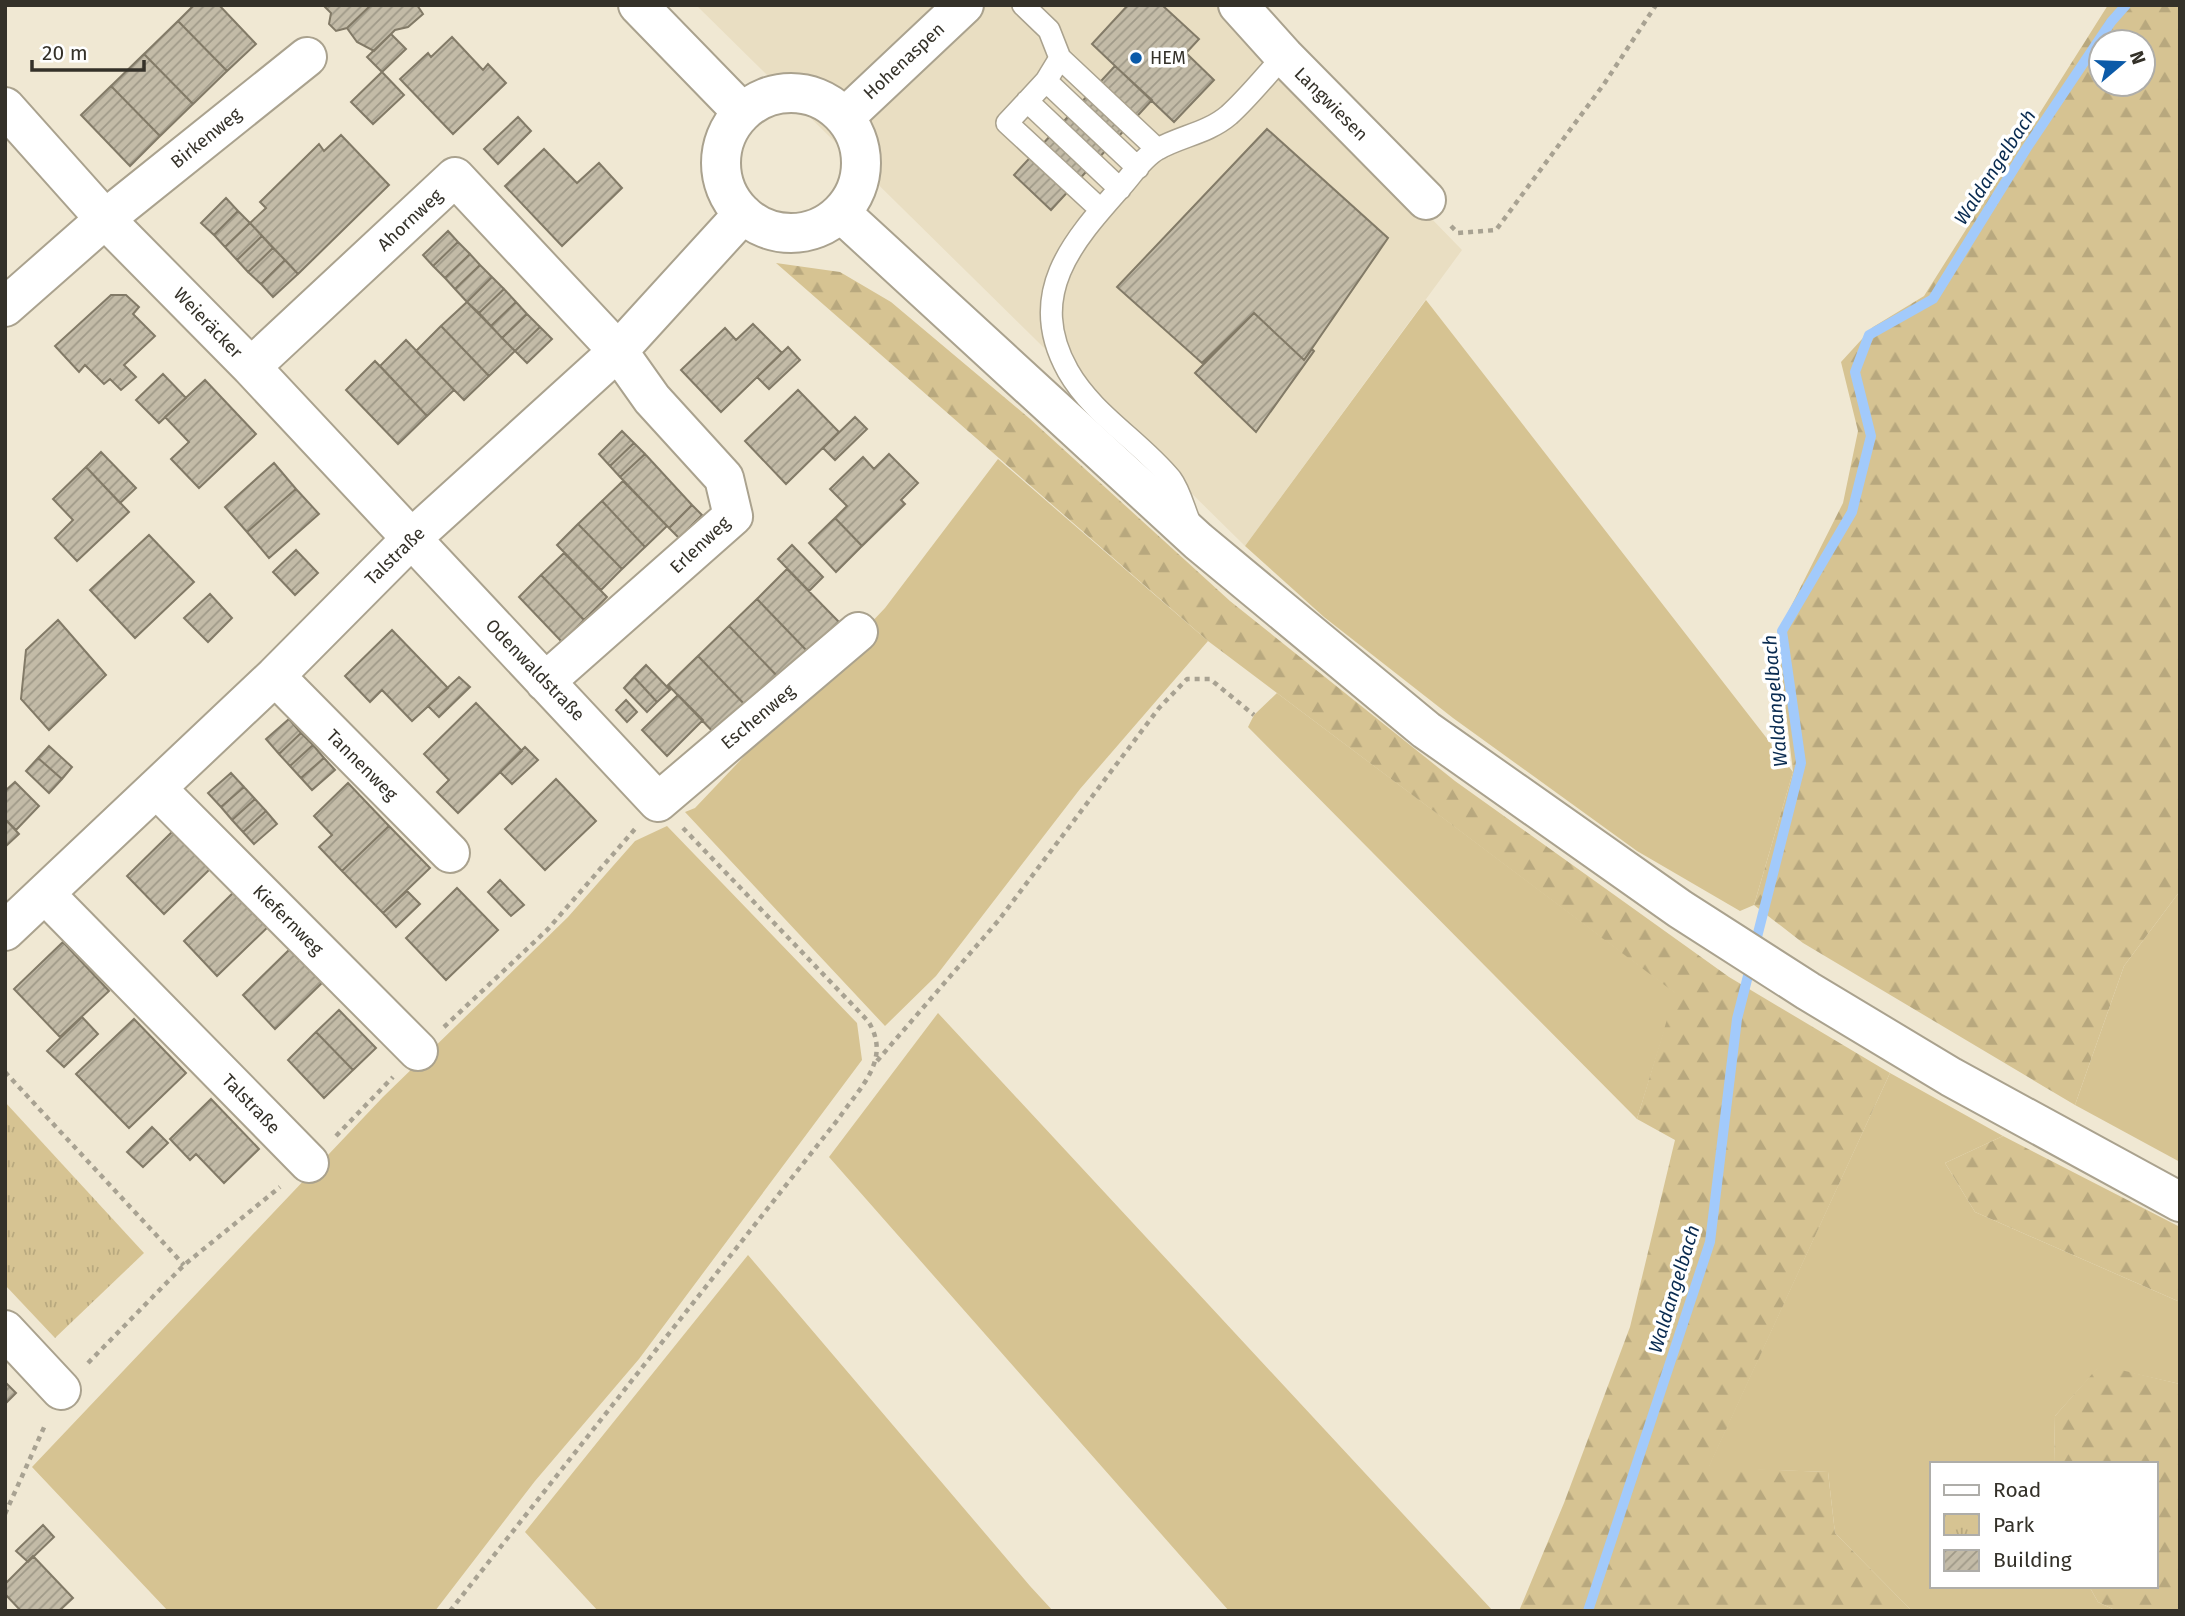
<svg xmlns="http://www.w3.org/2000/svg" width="2185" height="1616" font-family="'Fira Sans',sans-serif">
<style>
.built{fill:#e9dec2}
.green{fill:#d6c392}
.forest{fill:url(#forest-firs);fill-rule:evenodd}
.park{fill:url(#park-tufts)}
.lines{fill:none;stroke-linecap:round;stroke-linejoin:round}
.stream{stroke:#a2cafb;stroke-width:10}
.building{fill:url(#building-hatch);stroke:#827a67;stroke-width:2}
.service-casing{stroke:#aaa28e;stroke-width:24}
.minor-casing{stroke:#aaa28e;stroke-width:42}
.tertiary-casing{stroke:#aaa28e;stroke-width:42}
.path{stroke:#a8a292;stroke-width:4.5;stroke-dasharray:5 5;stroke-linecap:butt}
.service{stroke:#fff;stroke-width:21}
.minor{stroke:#fff;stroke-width:38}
.tertiary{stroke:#fff;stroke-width:38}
.poi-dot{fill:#0b5aa8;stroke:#fff;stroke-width:2.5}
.labels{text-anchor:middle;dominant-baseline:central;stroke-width:7;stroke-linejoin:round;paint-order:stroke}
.poi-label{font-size:18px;fill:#343129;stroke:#fff;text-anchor:start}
.street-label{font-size:18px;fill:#343129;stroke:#fff}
.water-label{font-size:19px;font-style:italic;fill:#082a50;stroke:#fff}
</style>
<defs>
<pattern id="forest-firs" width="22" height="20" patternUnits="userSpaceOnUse" patternTransform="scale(1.75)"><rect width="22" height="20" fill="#d6c392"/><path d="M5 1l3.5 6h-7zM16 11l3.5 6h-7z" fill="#b8a87e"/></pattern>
<pattern id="park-tufts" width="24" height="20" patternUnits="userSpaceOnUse" patternTransform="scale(1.75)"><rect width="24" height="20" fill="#d6c392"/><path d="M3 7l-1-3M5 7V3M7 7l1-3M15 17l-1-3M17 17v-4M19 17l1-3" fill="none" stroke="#b8a87e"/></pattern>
<pattern id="building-hatch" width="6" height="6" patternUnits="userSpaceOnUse" patternTransform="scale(1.75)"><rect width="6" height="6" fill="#c3bba7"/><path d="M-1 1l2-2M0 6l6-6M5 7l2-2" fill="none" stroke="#9f9988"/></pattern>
</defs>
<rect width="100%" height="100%" fill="#f0e8d3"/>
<path class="built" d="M696 5H1262L1354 139 1462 250 1245 546Z"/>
<path class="green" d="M1426 300 1793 772 1754 905 1740 911 1637 851 1453 718 1324 617 1245 546Z
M998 459 1208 641 1080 789 936 976 885 1026 685 812 695 808 885 608Z
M1277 693 1676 993 1637 1119 1248 727 1254 715Z
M667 826 857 1023 862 1060 639 1359 535 1481 435 1611H168L32 1467 383 1097 568 917 635 841Z
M2180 891V1162L2075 1105 2124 966Z
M938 1013 1493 1611H1229L829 1157Z
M1890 1073 2003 1136 1945 1163 1975 1212 2180 1302V1384L2100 1366 2055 1416 2054 1464H1931V1586H2089L2098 1602 2117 1611H1912L1835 1533 1828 1472 1708 1468Z
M748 1255 1030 1586 1053 1611H598L525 1532Z"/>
<path class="forest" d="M2108 5H2180V891L2124 966 2075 1105 1803 943 1754 905 1793 772 1777 634 1843 503 1858 431 1841 362 1873 327 1924 296ZM2101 42H2143V84H2101Z
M776 263 840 272 891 302 1029 418 1230 601 1455 781 1729 977 1890 1073 1709 1467 1828 1472 1835 1533 1912 1611H1519L1564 1503 1630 1327 1675 1140 1637 1119 1675 993 1208 641Z
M2003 1136 2180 1227V1302L1975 1212 1945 1163Z
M2100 1365 2180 1384V1611H2117L2098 1602 2089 1586H2155V1464H2054L2055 1416Z"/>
<path class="park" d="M5 1102 144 1253 55 1338 5 1285Z"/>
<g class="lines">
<path class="stream" d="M1754 949 1801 763 1782 631 1852 512 1871 436 1855 372 1869 335 1933 299 2026 149 2111 22 2126 5
M1588 1611 1710 1242 1737 1019 1751 964"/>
</g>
<path class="building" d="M194 5H219L256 44 227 71 178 21Z
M323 5H371L347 28 336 31 329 24 331 13Z
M371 5H417L423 14 408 27 395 30 374 51 357 42 347 28Z
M1128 5H1162L1199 39 1186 53 1214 80 1174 122 1092 44Z
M178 21 227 71 193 104 144 54Z
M391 34 406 49 382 72 367 57Z
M452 37 483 70 488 64 506 83 453 134 400 79 428 53 431 57Z
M144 54 193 104 160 136 111 86Z
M1115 66 1152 100 1051 210 1014 175Z
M382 72 404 95 373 124 351 102Z
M111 86 160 136 130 166 81 115Z
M518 117 531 131 498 164 484 149Z
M1267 129 1388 238 1304 360 1254 313 1202 363 1117 287Z
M341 135 389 185 298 274 250 223 266 208 260 202 319 144 324 151Z
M544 149 577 183 599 163 622 188 562 246 505 186Z
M226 198 238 211 214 235 201 223Z
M238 211 250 223 225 247 214 235Z
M250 223 262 236 237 260 225 247Z
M448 231 458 242 433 266 423 255Z
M262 236 273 248 248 272 237 260Z
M458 242 470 254 445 278 433 266Z
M273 248 285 260 261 284 248 272Z
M470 254 480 265 455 289 445 278Z
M285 260 298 274 273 297 261 284Z
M480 265 492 277 467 302 455 289Z
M492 277 504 289 479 313 467 302Z
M504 289 516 302 491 326 479 313Z
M111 295H126L139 307 133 314 155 336 124 365 136 377 121 390 110 379 104 384 85 365 79 372 55 346Z
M467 302 515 351 489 376 441 326Z
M516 302 527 314 502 338 491 326Z
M1254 313 1304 360 1312 349 1314 351 1256 432 1195 373Z
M527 314 540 327 515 351 502 338Z
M753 324 782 353 721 412 681 370 725 328 736 340Z
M441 326 489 376 464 400 416 351Z
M540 327 552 339 527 363 515 351Z
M406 340 454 390 427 416 380 366Z
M788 347 800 360 769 389 757 377Z
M375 361 427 416 398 444 346 390Z
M163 374 186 398 159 423 136 400Z
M205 380 256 434 199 488 171 459 189 442 165 417Z
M798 390 839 432 786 484 745 441Z
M855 417 867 429 835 460 823 448Z
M622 431 634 443 610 466 599 454Z
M634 443 645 454 620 477 610 466Z
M101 452 136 488 120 503 86 467Z
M645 454 692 505 669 528 620 477Z
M889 454 918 483 901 500 905 504 862 546 835 518 847 506 830 489 863 457 874 469Z
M274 463 296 489 247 532 225 507Z
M86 467 129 512 77 561 55 538 73 520 53 499Z
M623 481 667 526 645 547 602 501Z
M296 489 319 514 269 558 247 532Z
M602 501 645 547 622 569 578 524Z
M692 505 702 515 679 538 669 528Z
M835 518 862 546 836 572 809 543Z
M578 524 622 569 601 590 557 545Z
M149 535 194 582 135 638 90 590Z
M792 545 823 577 809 591 778 559Z
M296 550 318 573 295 595 273 572Z
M564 553 607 597 584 620 541 575Z
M787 569 839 622 808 652 757 599Z
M541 575 584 620 562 642 519 597Z
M210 594 232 618 208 642 184 618Z
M757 599 808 652 780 679 729 626Z
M58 620 106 675 49 730 21 699 26 650Z
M729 626 780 679 749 709 698 656Z
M392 630 448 688 412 721 382 690 370 702 345 676Z
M698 656 749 709 719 738 668 685Z
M646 665 670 690 657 702 634 677Z
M459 677 470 687 439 717 428 706Z
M634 677 657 702 647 712 624 688Z
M678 695 703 720 667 756 642 730Z
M626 700 637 712 627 722 616 710Z
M476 703 522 751 458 813 437 792 449 780 424 754Z
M289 719 301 733 279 754 266 739Z
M301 733 313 745 290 766 279 754Z
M313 745 324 758 301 778 290 766Z
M49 746 72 767 62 779 38 758Z
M525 747 538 760 512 784 500 772Z
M38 758 62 779 49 793 26 771Z
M324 758 335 770 312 790 301 778Z
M231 773 244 787 221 807 208 793Z
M556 779 596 821 545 870 505 829Z
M15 782 39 806 16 830 5 819V791Z
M348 783 389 826 342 871 319 847 332 835 314 816Z
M244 787 255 799 232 820 221 807Z
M255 799 266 811 243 832 232 820Z
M266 811 277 824 254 844 243 832Z
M5 819 19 834 5 847Z
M389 826 430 868 383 913 342 871Z
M173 831 210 869 164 914 127 876Z
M500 880 524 905 511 916 488 892Z
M457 888 498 930 446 980 406 938Z
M237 889 271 924 217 976 184 941Z
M407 891 420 904 396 927 383 913Z
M63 942 109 991 60 1037 14 989Z
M292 947 324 981 275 1029 243 995Z
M339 1010 376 1048 353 1070 316 1032Z
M82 1017 98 1034 64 1067 47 1051Z
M134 1019 186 1073 129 1128 76 1074Z
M316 1032 353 1070 324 1098 288 1060Z
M211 1099 259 1149 224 1183 196 1154 190 1160 170 1139Z
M152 1127 168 1143 143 1167 127 1152Z
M5 1382 16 1393 5 1404Z
M43 1525 54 1537 28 1562 16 1551Z
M33 1556 73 1598 59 1611H21L5 1594V1584Z"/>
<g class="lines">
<defs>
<path id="service" d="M1023 5 1049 30 1060 58 1046 81 1007 123 1100 209
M1060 58 1157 149
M1046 81 1138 168
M1027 101 1120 189
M1190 523C1184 509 1180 491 1171 479 1140 441 1093 415 1068 371 1025 294 1073 241 1121 187 1132 175 1143 157 1158 149 1181 136 1208 133 1229 115 1249 97 1266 75 1284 56"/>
<path id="minor" d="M1238 5 1284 56 1426 200
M5 107 105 219 251 367 658 802 858 632
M845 117 964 5
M5 307 105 219 307 57
M251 367 455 177 618 351 652 399 724 478 733 516 545 682
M275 676 450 853
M157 789 418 1051
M46 895 309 1163
M5 931 275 676 412 538 618 351 743 214
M5 1330 61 1390"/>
<path id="tertiary" d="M638 5 742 112
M721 163a70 70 0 1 1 140 0a70 70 0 1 1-140 0Z
M841 213 1198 541 1426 730 1680 909 1808 991 1951 1077 2180 1202"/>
</defs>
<use href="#service" class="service-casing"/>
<use href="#minor" class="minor-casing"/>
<use href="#tertiary" class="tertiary-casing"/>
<path class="path" d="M1451 226 1458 233 1496 230 1604 84 1656 5
M444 1027 548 929 635 829
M877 1061 998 921 1159 708 1187 679H1210L1254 715
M5 1072 184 1265
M336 1136 393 1077
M88 1363 184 1265 280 1187
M5 1514 46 1423
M450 1611 839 1118C861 1086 892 1059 868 1021L683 828"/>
<use href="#service" class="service"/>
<use href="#minor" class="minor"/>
<use href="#tertiary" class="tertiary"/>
</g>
<circle class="poi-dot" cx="1136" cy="58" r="7"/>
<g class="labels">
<g class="poi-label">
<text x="1150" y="58">HEM</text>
</g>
<g class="street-label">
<text transform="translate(904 61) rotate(-43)">Hohenaspen</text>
<text transform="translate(1331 104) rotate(45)">Langwiesen</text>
<text transform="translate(206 138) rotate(-39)">Birkenweg</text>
<text transform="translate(410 220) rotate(-43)">Ahornweg</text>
<text transform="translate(208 323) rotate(46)">Weieräcker</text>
<text transform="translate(700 545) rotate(-43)">Erlenweg</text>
<text transform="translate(395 556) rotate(-44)">Talstraße</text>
<text transform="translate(535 670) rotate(46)">Odenwaldstraße</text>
<text transform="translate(758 717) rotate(-40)">Eschenweg</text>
<text transform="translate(362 765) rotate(45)">Tannenweg</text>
<text transform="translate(288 920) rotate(45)">Kiefernweg</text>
<text transform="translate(251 1104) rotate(46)">Talstraße</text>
</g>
<g class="water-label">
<text transform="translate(1995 167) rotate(-57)">Waldangelbach</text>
<text transform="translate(1775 701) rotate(-95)">Waldangelbach</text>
<text transform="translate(1674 1289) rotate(-73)">Waldangelbach</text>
</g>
</g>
<rect width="2185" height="1616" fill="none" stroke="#343129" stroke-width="14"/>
<rect x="1930" y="1462" width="228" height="126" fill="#ffffff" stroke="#aeada9" stroke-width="2"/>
<rect x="1944" y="1485" width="35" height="10" fill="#ffffff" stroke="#aeada9" stroke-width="2"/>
<text x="1993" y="1497" font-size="21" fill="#343129">Road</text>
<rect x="1944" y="1514" width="35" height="21" fill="url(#park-tufts)" stroke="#aeada9" stroke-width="2"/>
<text x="1993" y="1532" font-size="21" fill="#343129">Park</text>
<rect x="1944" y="1550" width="35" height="21" fill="url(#building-hatch)" stroke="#aeada9" stroke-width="2"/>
<text x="1993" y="1567" font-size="21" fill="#343129">Building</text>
<g transform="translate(2122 63) rotate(71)"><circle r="33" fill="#ffffff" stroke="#aeada9" stroke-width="2"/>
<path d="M0-5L12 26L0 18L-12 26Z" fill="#0b5aa8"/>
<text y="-10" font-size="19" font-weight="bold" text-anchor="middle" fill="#343129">N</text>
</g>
<path d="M32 60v10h112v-10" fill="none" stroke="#343129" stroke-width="3.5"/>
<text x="42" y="60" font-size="21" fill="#343129" stroke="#ffffff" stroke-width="5" paint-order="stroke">20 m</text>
</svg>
